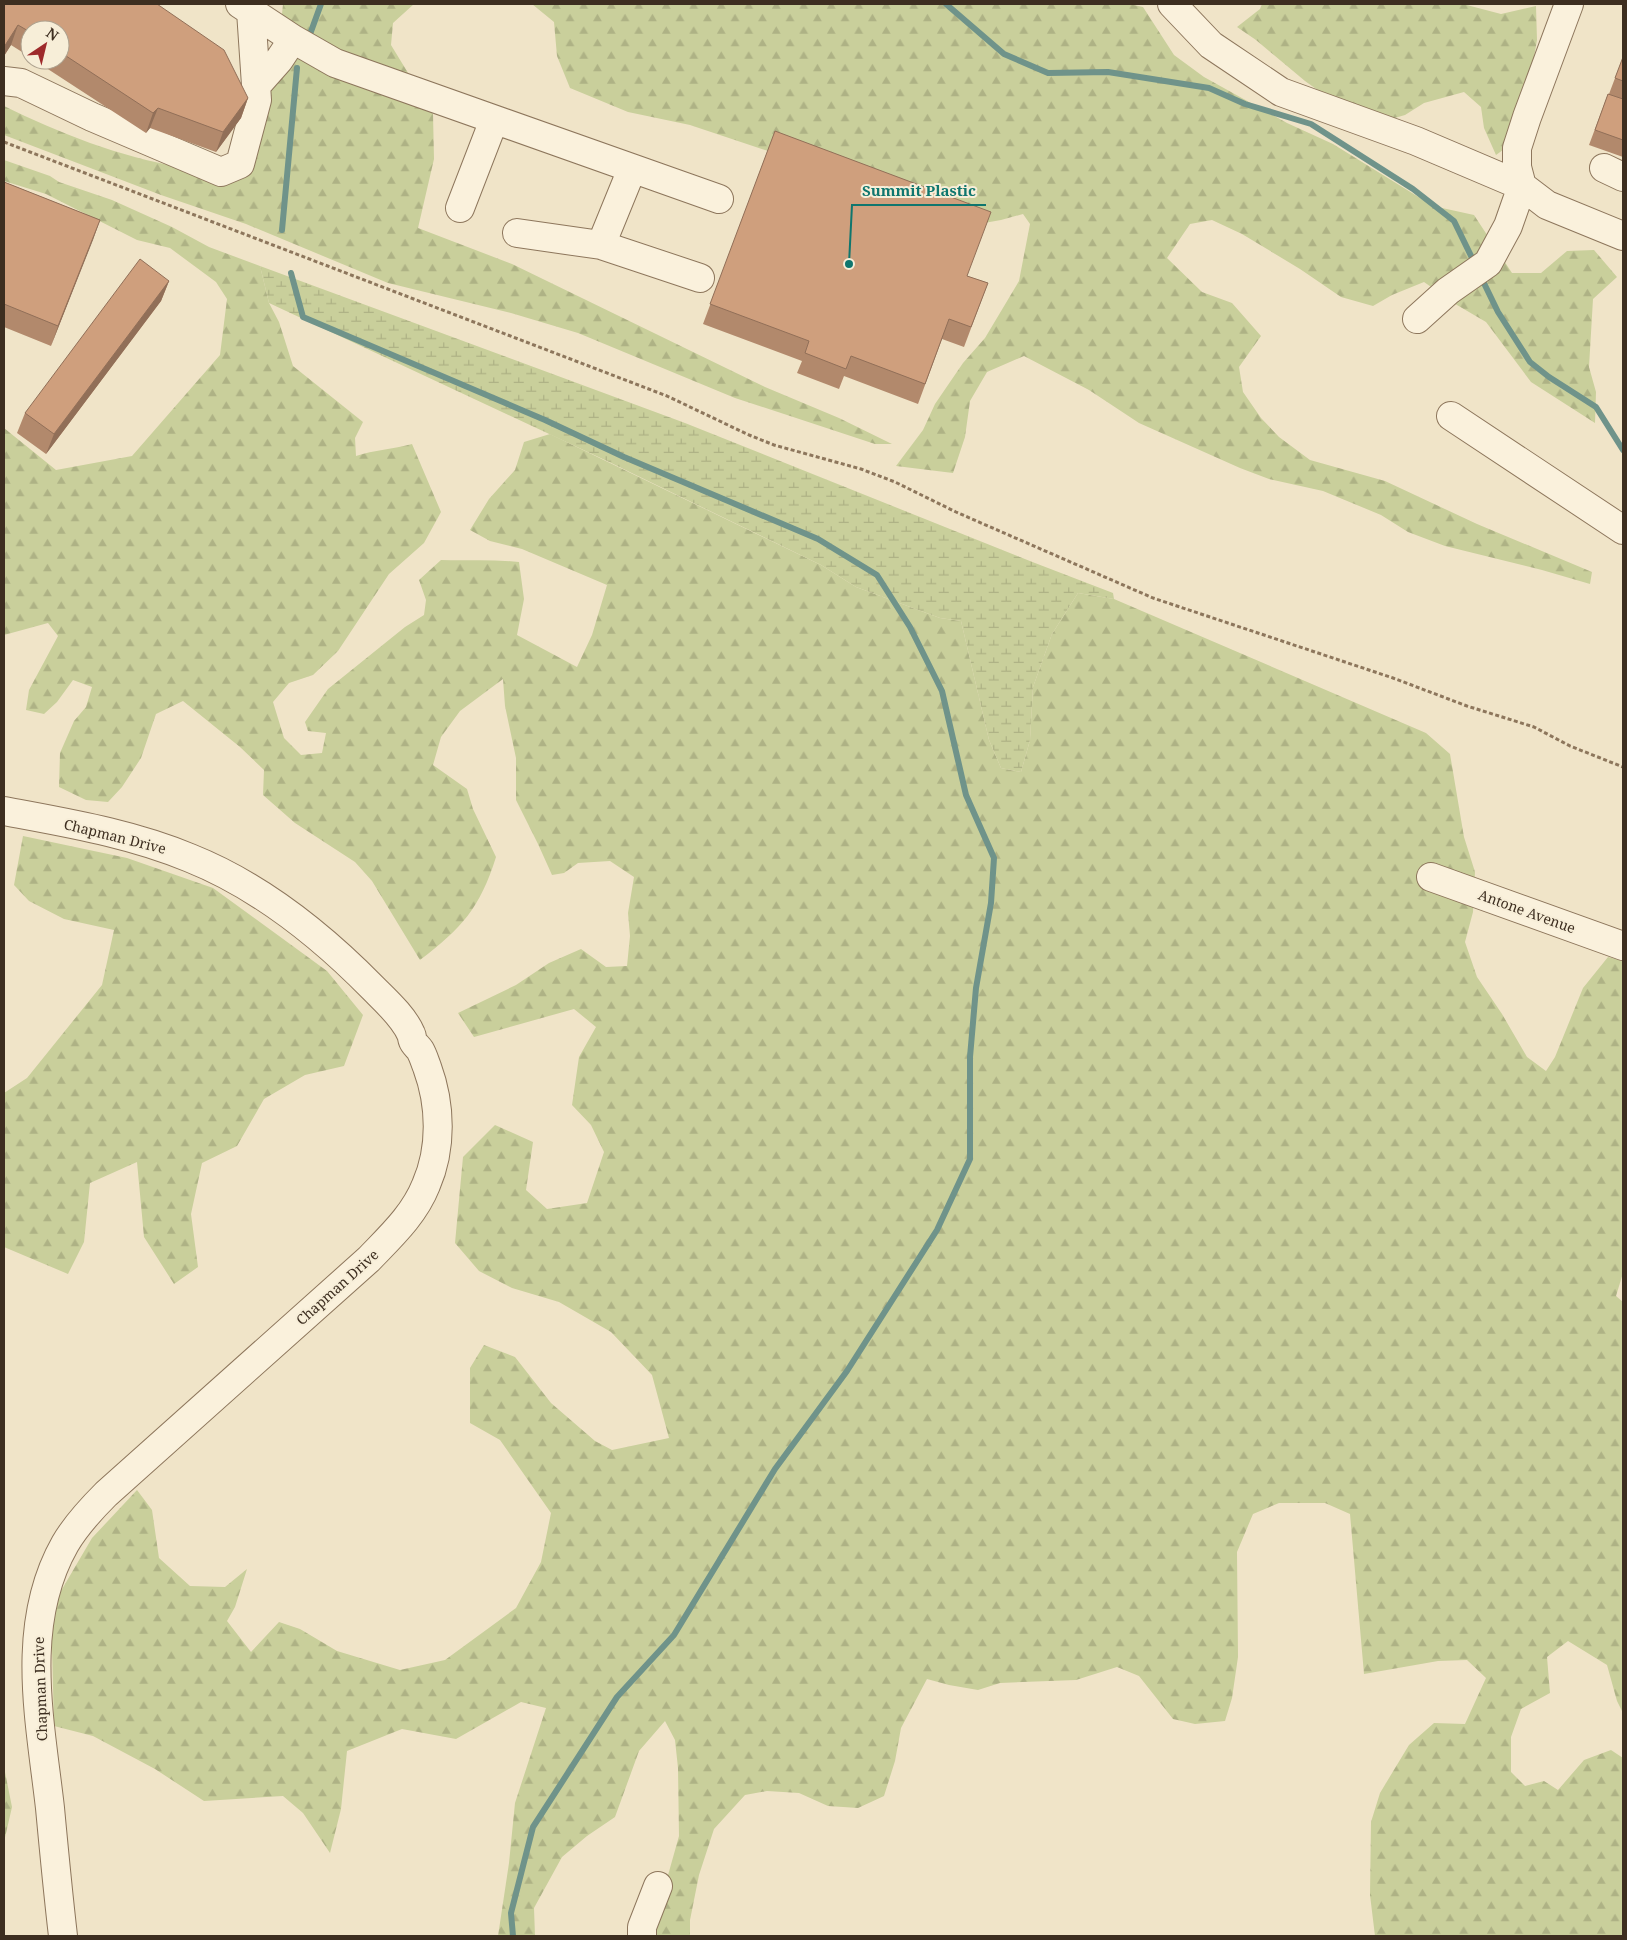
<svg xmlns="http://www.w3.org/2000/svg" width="1627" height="1940" font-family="'Noto Serif',serif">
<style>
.forest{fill:url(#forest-firs)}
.wetland{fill:url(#wetland-marsh)}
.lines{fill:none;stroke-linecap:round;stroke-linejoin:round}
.stream{stroke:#6f938a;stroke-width:6}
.minor-casing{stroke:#8d765c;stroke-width:30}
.path{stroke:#8d765c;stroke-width:3;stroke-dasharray:4 2.5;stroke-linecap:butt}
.minor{stroke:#faf1dc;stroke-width:28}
.wall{fill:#b2896c}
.shaded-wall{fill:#916f58}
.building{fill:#cf9f7d;stroke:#916f58}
.labels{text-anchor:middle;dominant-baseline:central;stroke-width:4;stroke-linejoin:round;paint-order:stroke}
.street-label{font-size:14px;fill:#3d2e20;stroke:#f7eed8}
.leader{fill:none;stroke:#0f766e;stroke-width:2}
.callout-dot{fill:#0f766e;stroke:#f7eed8;stroke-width:2}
.callout-label{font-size:15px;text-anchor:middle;font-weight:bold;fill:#0f766e;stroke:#f7eed8;stroke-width:4;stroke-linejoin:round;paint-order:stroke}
</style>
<defs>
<pattern id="forest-firs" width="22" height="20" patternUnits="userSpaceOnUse" patternTransform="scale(1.25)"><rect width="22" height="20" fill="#c9cf9b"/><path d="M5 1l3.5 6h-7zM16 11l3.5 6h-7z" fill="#aeb285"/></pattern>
<pattern id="wetland-marsh" width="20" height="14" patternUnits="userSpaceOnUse" patternTransform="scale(1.25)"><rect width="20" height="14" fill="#c9cf9b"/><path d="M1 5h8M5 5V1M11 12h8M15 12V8" fill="none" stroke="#aeb285"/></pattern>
</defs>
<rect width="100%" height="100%" fill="#f0e4c8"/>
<path class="forest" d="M283 4H414L393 23 391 45 433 114 434 159 418 228 512 264 765 387 839 418 892 444H875L735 398 578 333 511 313 388 283 246 224 161 195 4 135V106C59 133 120 157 180 167 199 171 218 171 237 173L257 158 258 122 281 24Z
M532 4H1129L1143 7 1174 55 1204 77 1287 123 1333 144 1433 206 1474 215 1512 273H1541L1567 251 1594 250 1617 277 1593 299 1589 367 1596 392 1595 423 1531 382 1486 322 1457 305 1424 282 1392 295 1373 306 1341 297 1300 269 1242 234 1212 220 1190 224 1167 258 1202 292 1232 303 1261 336 1239 367 1243 392 1261 418 1279 437 1310 460 1385 481 1477 524 1592 572 1590 584 1542 570 1445 546 1408 532 1381 515 1323 491 1269 479 1240 468 1139 423 1089 390 1024 356 987 372 970 401 965 437 953 473 896 466 923 430 935 404 963 363 985 338 1019 281 1030 224 1023 214 1001 220 967 226 768 151 690 125 628 112 570 88 557 56 554 22Z
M1262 4H1463L1501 14 1536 6 1537 40 1531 74 1507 147 1496 155 1484 128 1481 107 1464 92 1424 103 1405 115 1384 121 1333 101 1305 81 1256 40 1237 27 1260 9Z
M4 160 50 176 59 182 112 200 172 227 209 247 260 266 269 303 279 322 293 366 363 422 355 438 356 456C374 450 393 449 412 444L441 512 424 543 389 574 338 651 313 675 289 683 273 702 284 738 301 755 322 753 326 733 308 731 305 722 328 689 405 627 424 615 426 600 419 580 441 560C467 561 493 559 519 562L524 599 517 635 577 667 592 635 607 585 522 549 490 541 470 530 489 499 515 470 524 442 550 434 821 565 856 587 940 618 961 621 989 740 1001 768 1021 772 1030 740 1033 687 1052 634 1078 593 1114 599 1426 733 1450 754 1464 837 1475 872 1473 912 1465 942 1477 977 1502 1014 1527 1057 1546 1071 1555 1057 1583 988 1608 957 1623 961V1273L1616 1296 1623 1302V1713L1617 1701 1607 1665 1568 1641 1547 1657 1550 1693 1521 1709 1511 1737V1772L1525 1786 1544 1781 1558 1790 1584 1760 1611 1750 1623 1758V1936H1375L1370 1895 1371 1822 1380 1793 1409 1745 1434 1723 1465 1724 1486 1678 1467 1660 1438 1661 1364 1674 1350 1514 1325 1503H1279L1253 1514 1237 1552 1238 1657 1232 1698 1225 1721 1195 1724 1173 1719 1139 1676 1117 1667 1076 1680 1000 1683 978 1690 949 1685 927 1679 901 1728 895 1761 884 1796 858 1808 828 1806 799 1793 767 1791 745 1795 714 1829 699 1875 690 1920V1936H647L656 1918 679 1836 678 1768 675 1740 665 1721 639 1751 615 1817 587 1836 562 1857 534 1908 535 1936H498L509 1863 515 1803 546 1708 521 1702 456 1739 402 1729 347 1751 341 1809 330 1853 303 1813 283 1796 204 1801 155 1769 93 1736 54 1726 51 1608 92 1538 137 1490 152 1510 159 1558 190 1586 225 1587 247 1569 235 1607 227 1621 251 1652 279 1622 300 1629 337 1651 400 1670 445 1660 516 1608 541 1562 551 1513 500 1440 470 1423V1368L484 1345 515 1357 551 1403 595 1441 612 1450 669 1438 652 1375 611 1332 559 1302 512 1288 479 1271 455 1243 463 1157 495 1125 533 1142 526 1190 547 1209 587 1203 604 1152 591 1125 572 1105 579 1057 596 1027 574 1009 474 1037 458 1013 516 985 549 963 581 949 606 967 627 966 630 936 628 913 634 877 610 861 578 863 564 873 552 875 538 844 516 800V758L505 706 503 679 460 711 441 737 433 765 467 789 473 809 496 857C480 908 462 928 420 960L372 881 355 862 295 823 263 795 264 770 240 747 183 701 156 714 141 758 122 787 108 802 86 800 59 787 60 753 74 721 86 707 92 687 73 680 57 702 44 714 26 710 29 690 58 636 48 623 4 635V428L56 470 132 456 220 355 227 299 216 282 170 248 137 240 46 194 4 181Z
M23 836 127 858 213 888 327 971 363 1015 344 1066 305 1075 264 1099 237 1146 202 1163 191 1214 198 1267 174 1284 144 1237 137 1162 90 1183 84 1242 68 1274 4 1247V1093L27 1078 102 985 114 930 64 919 29 901 14 885Z
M4 1767 12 1807 4 1842Z"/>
<path class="wetland" d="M260 266 685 423 1035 563 1113 593 1114 599 1078 593 1052 634 1033 687 1030 740 1021 772 1001 768 989 740 961 621 940 618 856 587 821 565 607 461 269 303Z"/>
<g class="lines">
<path class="stream" d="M946 4 1004 54 1048 73 1108 72 1209 88 1245 104 1311 124 1413 189 1454 221 1475 264
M309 37 321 4
M282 230 297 68
M291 273 303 317 545 420 624 457 818 539 877 575 910 627 942 691 966 795 994 858 991 903 976 988 970 1057V1159L937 1230 847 1371 775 1469 674 1635 617 1697 533 1827 511 1913 513 1936
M1480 275 1498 312 1530 362 1549 377 1596 407 1623 450"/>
<defs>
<path id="minor" d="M240 4 293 39 335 63 719 199
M1172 4 1211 45 1281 92 1416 141 1522 186 1508 226 1488 263 1448 291 1417 319
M1569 4 1527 117 1517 148V167L1522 186 1547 205 1623 236
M4 81 21 83 92 117 221 172 240 164 257 100 251 11
M256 86 279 60 293 39
M1604 168 1623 177
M460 208 494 120
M517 233 601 245 700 278
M601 245 632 169
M1451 416 1623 530
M4 811C67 823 130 833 190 858 260 886 320 934 373 988 385 1000 404 1017 411 1034 412 1035 412 1040 413 1041 414 1044 418 1047 420 1050 423 1055 425 1062 427 1067 441 1105 442 1148 426 1185 414 1215 391 1236 369 1259L106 1494C91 1509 76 1525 65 1544 19 1625 40 1720 50 1808 54 1851 58 1893 63 1936
M1431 877 1623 946
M642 1936V1927L658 1886"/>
</defs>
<use href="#minor" class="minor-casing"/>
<path class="path" d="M4 142 667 396 749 435 774 445 861 469 895 482 956 512 1153 598 1393 678 1467 706 1534 727 1570 746 1623 767"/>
<use href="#minor" class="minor"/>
</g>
<path class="wall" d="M4 4 248 98 241 118 216 152 150 128 146 133 34 60H60V30H30V57L11 45 4 56Z
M1623 57V157L1589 145 1608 94H1609Z
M775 131 967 276 988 283 964 347 942 339 918 404 844 376 839 389 797 373 802 361 703 324Z
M4 182 100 220 51 346 4 327Z
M169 281 161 301 46 454 17 433 25 413Z"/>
<path class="shaded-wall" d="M18 25 11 45 4 56V47Z
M248 98 241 118 216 152 223 132Z
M158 108 150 128 146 133 153 113Z
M100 220 93 240 51 346 58 326Z
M169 281 161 301 46 454 54 434Z"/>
<path class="building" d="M4 4H157L224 50 248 98 223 132 158 108 153 113 60 52V30H30V32L18 25 4 47Z
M1623 57V81L1615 78Z
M1608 94 1623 99V140L1595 130Z
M775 131 991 212 967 276 988 283 971 327 949 319 925 384 851 356 846 369 805 353 809 341 710 304Z
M4 182 100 220 58 326 4 304Z
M140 259 169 281 54 434 25 413Z"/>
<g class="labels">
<g class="street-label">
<text transform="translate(115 836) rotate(14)">Chapman Drive</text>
<text transform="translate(1527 911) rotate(20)">Antone Avenue</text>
<text transform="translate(337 1287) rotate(-42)">Chapman Drive</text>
<text transform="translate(40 1689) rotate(-92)">Chapman Drive</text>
</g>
</g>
<path class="leader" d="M849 264L852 205H986"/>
<circle class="callout-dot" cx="849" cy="264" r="5"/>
<g class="callout-label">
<text x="919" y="196">Summit Plastic</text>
</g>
<rect width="1627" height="1940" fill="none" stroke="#3d2e20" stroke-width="10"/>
<g transform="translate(45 45) rotate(35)"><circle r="24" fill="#f7eed8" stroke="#ada18e"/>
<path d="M0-4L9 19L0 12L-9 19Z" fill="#9e2a2b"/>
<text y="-8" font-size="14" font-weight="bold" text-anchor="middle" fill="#3d2e20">N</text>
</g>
</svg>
